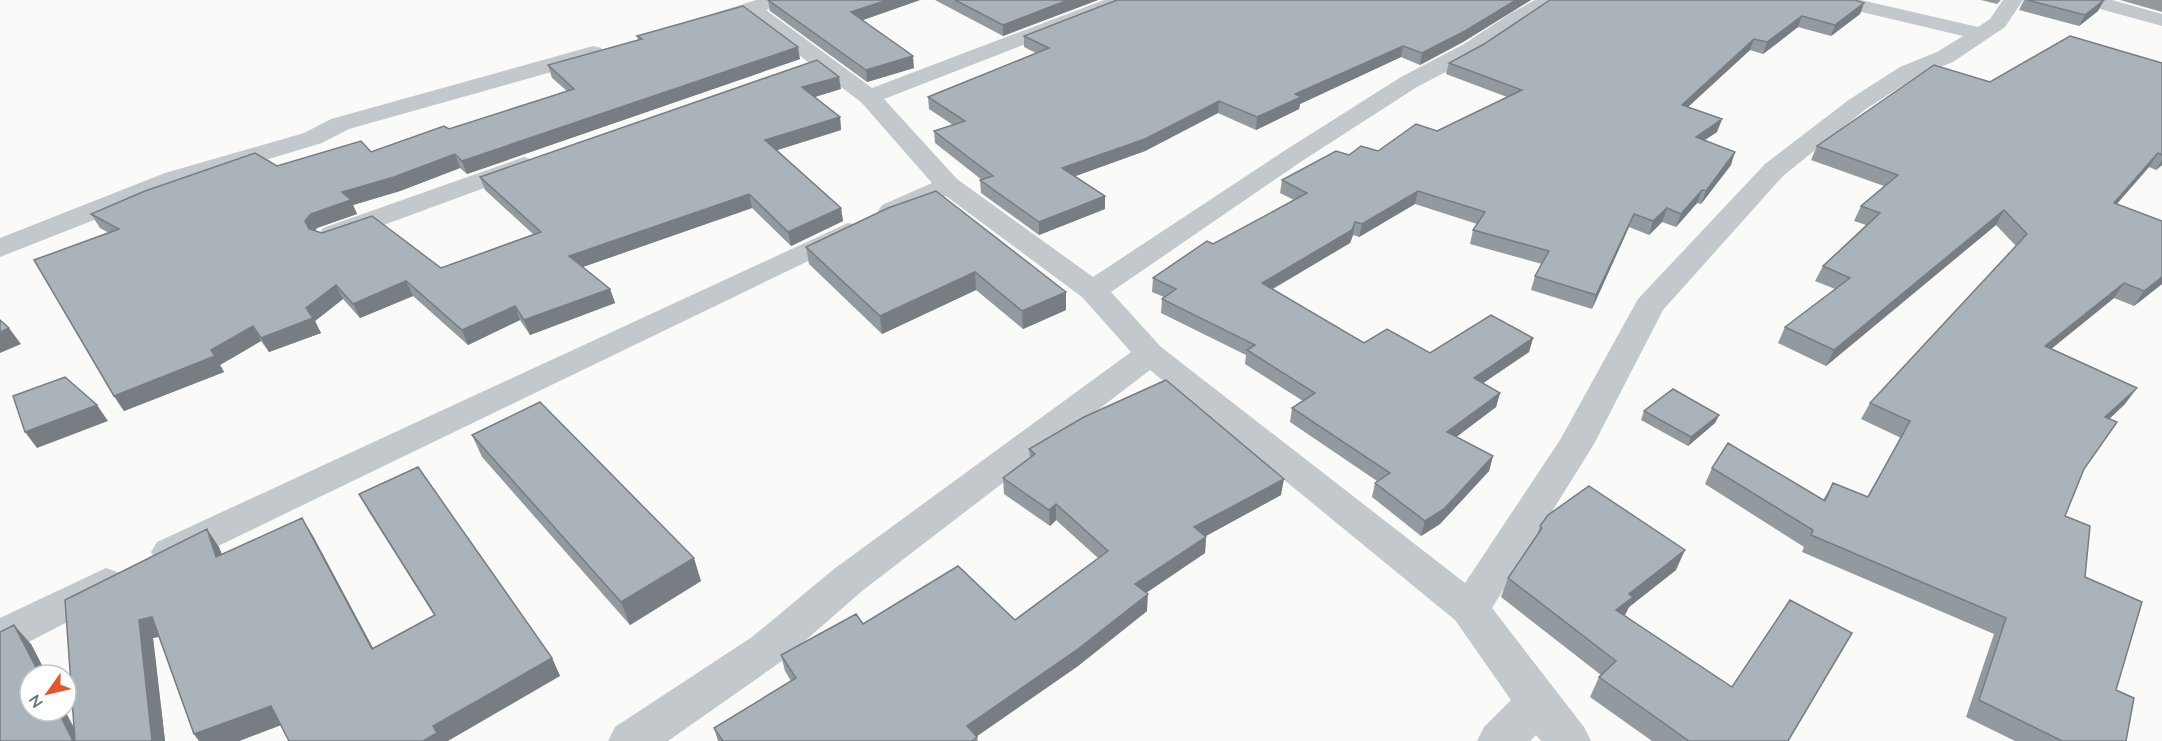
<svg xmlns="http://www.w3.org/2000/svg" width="2162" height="741" font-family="Quicksand,sans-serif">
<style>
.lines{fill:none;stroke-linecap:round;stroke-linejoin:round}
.minor{fill:#c3c8cc;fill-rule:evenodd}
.wall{fill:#929a9f}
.shaded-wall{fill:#777d82}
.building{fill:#aab3b9;stroke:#777d82;stroke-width:1.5}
</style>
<rect width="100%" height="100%" fill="#fafaf8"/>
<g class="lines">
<path class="minor" d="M756 0H787L784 4 766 10 872 88 1104 0H1132L1129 4 884 99 957 179 1093 277 1284 151 1401 77 1464 44 1511 13 1535 0H1560L1480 54 1417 87 1302 161 1111 292 1161 347 1465 583 1560 440 1638 299 1765 164 1850 99 1900 67 1937 52 1963 36 1828 4 1825 0H1861L1978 27 1990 19 2003 0H2023L2005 27 1953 62 1916 77 1866 109 1783 176 1663 310 1594 444 1492 608 1584 727 1591 741H1541L1536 735 1530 741H1477L1484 727 1511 700 1455 620 1150 370 862 591 782 661 668 741H608L615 727 752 637 834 569 1131 352 1082 297 946 196C927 205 904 222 882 217L878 211 882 205 932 183 861 102 747 16 706 28 699 26 696 22 699 18Z
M2079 0H2112L2162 14V26L2082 4Z
M593 46 601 48 604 53 601 58 349 129 322 143 183 185 0 257V238L165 173 304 133 331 119Z
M524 157 533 160 537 165 533 170 343 240 333 242 323 240 319 234 323 228Z
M848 223 858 225 862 231 858 237 185 562 171 567 157 562 151 552 157 542Z
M106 568 120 573 126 584 120 595 15 649 0 654V618Z"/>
</g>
<path class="wall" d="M768 0H920L862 20 914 68 867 82 770 11Z
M935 0H1098L1003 36Z
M1117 0H1531L1463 42 1420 65 1401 57 1300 104 1299 109 1256 130 1218 113 1145 151 1075 176 1105 209 1039 235 981 193 980 180H982L935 143 934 131 953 125 929 109 928 97 1036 53 1024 47V36Z
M1981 0H2001L1997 4Z
M2024 0H2104L2098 11 2079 26 2019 10Z
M2120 0H2162V12Z
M1864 3 1860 14 1831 36 1798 27 1763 54 1750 50 1688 107 1722 119 1717 132 1705 140 1731 165 1701 204 1697 203 1676 227 1662 222 1649 235 1629 227 1592 309 1531 290 1535 276 1542 264 1470 244 1473 230 1477 224 1415 204 1359 237 1353 235 1350 243 1273 289 1364 343 1430 353 1533 338 1529 352 1483 383 1500 393 1496 407 1456 437 1493 456 1489 471 1440 524 1421 536 1372 497 1375 483 1377 481 1290 422 1292 408 1303 401 1245 364 1246 355 1161 313 1162 299 1164 297 1152 292 1153 278 1213 244 1294 200 1280 193 1282 180 1349 155 1378 151 1437 131 1507 97 1446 74 1449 63 1484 44Z
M637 36 800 59 467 174 460 168 400 191 353 205 357 214 317 228 315 231 441 268 533 234 485 190 480 177 841 89 815 97 840 117 841 130 777 150 841 208 843 221 791 246 752 208 583 267 610 289 615 303 530 335 520 320 468 345 413 296 360 318 343 299 315 321 321 333 269 352 261 341 220 365 224 372 124 411 114 396 109 233 100 228 91 214 277 166 371 152 449 129 567 91 552 78 548 65 638 40Z
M2162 63V165L2156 170 2149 167 2117 204 2162 284 2134 306 2114 298 2051 349 2125 404 2109 419 2084 469 2065 516 2085 577 2116 690 2126 741H2015L1966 717 1994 634 1802 552 1804 547 1705 484 1712 468 1823 500 1833 483 1867 497 1901 438 1861 419 1870 403 2016 246 1996 225 1826 366 1778 343 1785 327 1835 289 1815 281 1823 266 1866 225 1854 221 1861 206 1884 186 1811 160 1817 146 1990 82Z
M888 208 1066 310 1023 329 976 290 882 334 809 264 806 247Z
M1644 411 1719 415 1715 423 1688 446 1641 420Z
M472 435 701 581 630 625 482 457Z
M1029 449 1281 495 1206 536V537L1205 553 1146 593 1147 611 1078 666 977 736 978 741H718L714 728 791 681 785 671 781 655 863 624 1015 620 1098 558 1056 520 1050 526 1004 494 1003 478 1030 458Z
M359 494 552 658 560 676 281 725 239 741H199L194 734 159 637 153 638 165 741H0L31 644 47 675H30V711H65L74 728 219 547 222 554 313 536 373 648 434 615 369 512Z
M1540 526 1676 570 1629 607 1625 615 1788 741H1652L1590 697 1599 677 1601 675 1501 597 1508 578 1537 535Z"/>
<path class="shaded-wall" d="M887 0H920L852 24 851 12Z
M1068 0H1098L1003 36V25Z
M1516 0H1531L1463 42 1420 65 1422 53Z
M2104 0 2098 11 2079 26 2085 15Z
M1864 3 1860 14 1831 36 1835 25Z
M1802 16 1798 27 1763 54 1767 42Z
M1754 39 1750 50 1677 117 1682 105Z
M1403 46 1401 57 1300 104 1299 109 1256 130 1257 117 1295 94Z
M798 47 800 59 467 174 462 161Z
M913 56 914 68 867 82 866 70Z
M839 77 841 89 804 100 802 87Z
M1219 101 1218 113 1145 151 1062 181V168Z
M840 117 841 130 768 153 765 140Z
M1722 119 1717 132 1691 149 1696 137Z
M1735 152 1731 165 1701 204 1706 191Z
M2158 153 2149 167 2105 217 2114 203Z
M455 154 460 168 400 191 353 205 357 214 317 228 312 235 305 221 311 214 342 192Z
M2162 160V165L2156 170Z
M1702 190 1697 203 1676 227 1681 214Z
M1418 191 1415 204 1359 237 1362 224Z
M749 194 752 208 574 270 569 256Z
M1105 196V209L1039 235V222Z
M841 208 843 221 791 246 788 232Z
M1667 208 1662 222 1649 235 1653 221Z
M2004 210 1996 225 1826 366 1834 350Z
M1634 214 1629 227 1592 309 1596 295Z
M1355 222 1353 235 1350 243 1260 296 1262 283Z
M975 272 976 290 882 334 880 316Z
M2162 277V284L2134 306 2144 291Z
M406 281 413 296 360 318 353 304Z
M2124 283 2114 298 2035 362 2045 346Z
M336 285 343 299 315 321 321 333 269 352 261 338 306 308Z
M610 289 615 303 530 335 524 320Z
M1066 292V310L1023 329 1022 311Z
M515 306 520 320 468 345 462 330Z
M253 326 261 341 220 365 224 372 124 411 114 396Z
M9 328 21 344 0 353V332Z
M1533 338 1529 352 1470 392 1474 378Z
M2137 388 2125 404 2094 433 2105 417Z
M1500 393 1496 407 1443 447 1447 432Z
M97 405 108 421 37 448 25 432Z
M1719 415 1715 423 1688 446 1691 437Z
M1493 456 1489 471 1440 524 1421 536 1425 521Z
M1284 479 1281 495 1193 543 1194 527Z
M1056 504V520L1050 526 1049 510Z
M302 518 313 536 383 667 372 649Z
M207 529 219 547 229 575 216 557Z
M1206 537 1205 553 1134 601 1135 584Z
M1685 550 1676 570 1629 607 1624 617 1616 610 1629 594Z
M694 558 701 581 630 625 621 602Z
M1148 594 1147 611 1078 666 970 741 967 726Z
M152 617 167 635 153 638 165 741H152L139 620Z
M14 625 31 644 47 675H40Z
M552 658 560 676 448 741H423L433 726Z
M271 706 284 724 239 741H199L194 734Z
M58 711H65L81 741H73Z"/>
<path class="building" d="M768 0H887L851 12 913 56 866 70Z
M955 0H1068L1003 25Z
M1117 0H1516L1465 31 1422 53 1403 46 1295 94 1301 97 1257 117 1219 101 1145 139 1062 168 1105 196 1039 222 980 180 993 176 934 131 965 121 928 97 1049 48 1024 36Z
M1550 0H1855L1864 3 1835 25 1802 16 1767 42 1754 39 1682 105 1722 119 1696 137 1735 152 1706 191 1702 190 1681 214 1667 208 1653 221 1634 214 1596 295 1535 276 1549 251 1473 230 1485 212 1418 191 1362 224 1355 222 1352 230 1262 283 1364 343 1387 329 1430 353 1491 315 1533 338 1474 378 1500 393 1447 432 1493 456 1444 509 1425 521 1375 483 1390 473 1292 408 1315 393 1247 350 1255 345 1162 299 1176 289 1153 278 1207 241 1213 244 1307 193 1282 180 1336 151 1349 155 1361 146 1378 151 1416 124 1437 131 1522 90 1449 63 1484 44Z
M2027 0H2104L2085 15Z
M743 6 798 47 462 161 455 154 394 177 342 192 351 200 311 214 305 221 309 229 322 233 372 216 441 268 541 232 480 177 817 60 839 77 802 87 840 117 765 140 841 208 788 232 749 194 569 256 610 289 524 320 515 306 462 330 406 281 353 304 336 285 306 308 313 318 261 338 253 326 211 350 215 356 114 396 34 260 119 229 91 214 145 191 255 153 277 166 361 141 371 152 444 126 449 129 574 89 548 65 642 39 637 36Z
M2070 36 2162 63V155L2158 153 2114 203 2162 221V277L2144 291 2124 283 2045 346 2137 388 2105 417 2117 422 2084 469 2065 516 2090 526 2085 577 2142 602 2116 690 2134 698 2126 741H2062L1979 700 2006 618 1811 535 1813 530 1712 468 1728 443 1825 501 1833 483 1868 497 1910 421 1870 403 2027 234 2004 210 1834 350 1785 327 1850 278 1823 266 1880 213 1861 206 1898 175 1817 146 1934 65 1990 82Z
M936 191 1066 292 1022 311 975 272 880 316 806 247 888 208Z
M0 320 9 328 0 332Z
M65 377 97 405 25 432 13 396Z
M1166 380 1284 479 1194 527 1206 537 1135 584 1148 594 1078 649 967 726 977 737 972 741H723L714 728 796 678 781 655 856 614 863 624 958 566 1015 620 1108 551 1056 504 1049 510 1003 478 1035 454 1029 449 1084 417Z
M1673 389 1719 415 1691 437 1644 411Z
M540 402 694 558 621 602 472 435Z
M418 467 552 658 433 726 437 733 423 741H289L271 706 194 734 152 617 139 620 152 741H75L65 600 207 529 216 557 302 518 372 649 435 615 359 494Z
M1589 486 1685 550 1629 594 1633 597 1616 610 1732 687 1790 600 1852 633 1788 741H1689L1599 677 1616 661 1508 578 1542 528 1540 526 1548 515Z
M14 625 40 675H30V711H58L73 741H0V632Z"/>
<g transform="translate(48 693) rotate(236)"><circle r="28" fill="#ffffff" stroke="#c1c8cd" stroke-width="1.5"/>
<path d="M0-4.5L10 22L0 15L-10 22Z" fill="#e4572e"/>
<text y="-9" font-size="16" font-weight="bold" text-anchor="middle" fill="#657683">N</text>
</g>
</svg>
